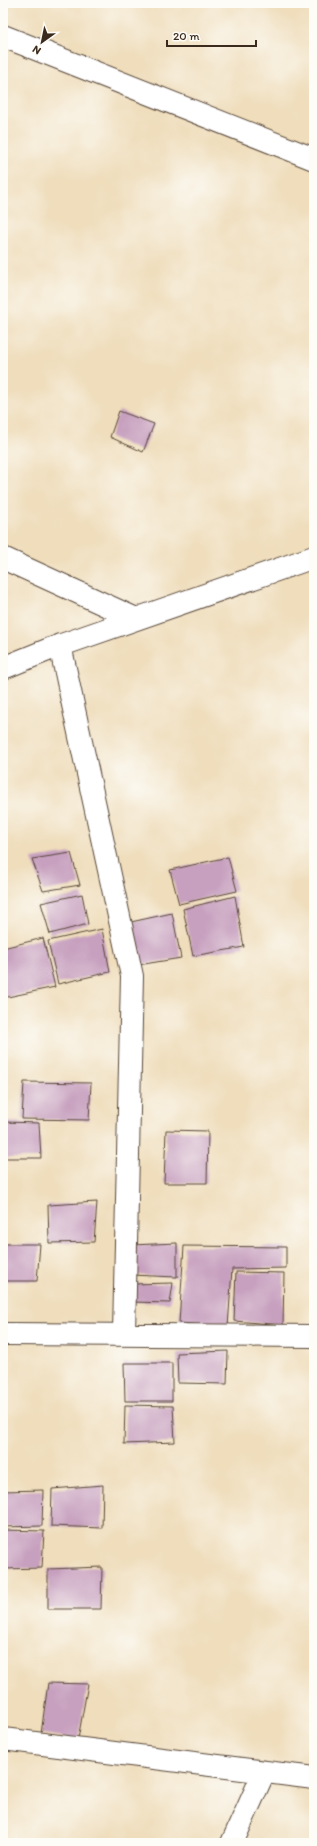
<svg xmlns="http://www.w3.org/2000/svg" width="317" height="1846" font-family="Itim,sans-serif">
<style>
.building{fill:#c7a0bf}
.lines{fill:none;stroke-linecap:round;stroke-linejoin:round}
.minor-casing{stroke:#564536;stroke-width:24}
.minor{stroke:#fff;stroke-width:22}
</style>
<rect width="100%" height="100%" fill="#fdfcf7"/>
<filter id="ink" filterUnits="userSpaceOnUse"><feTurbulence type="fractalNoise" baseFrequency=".025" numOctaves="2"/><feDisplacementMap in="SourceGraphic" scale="8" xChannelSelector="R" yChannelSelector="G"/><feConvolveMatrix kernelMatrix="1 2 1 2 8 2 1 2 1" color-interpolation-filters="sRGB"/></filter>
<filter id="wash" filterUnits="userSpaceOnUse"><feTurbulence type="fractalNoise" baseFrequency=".012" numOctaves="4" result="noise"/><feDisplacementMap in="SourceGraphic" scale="16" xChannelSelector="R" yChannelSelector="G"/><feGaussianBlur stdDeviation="0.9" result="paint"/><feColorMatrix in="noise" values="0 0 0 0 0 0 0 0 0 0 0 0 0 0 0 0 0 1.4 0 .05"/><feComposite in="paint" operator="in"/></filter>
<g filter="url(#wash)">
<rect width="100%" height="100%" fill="#efddbb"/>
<g id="blocks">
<path class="building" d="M119 411 154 424 143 452 110 437Z
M71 853 80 885 43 891 32 859Z
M228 857 237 891 179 904 170 870Z
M82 894 88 924 50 934 41 903Z
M235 896 244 947 193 956 183 909Z
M172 913 181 958 138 965 131 922Z
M102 929 110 972 58 984 48 941Z
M43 938 55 987 3 998V948Z
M24 1082 91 1083 89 1120 22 1119Z
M3 1122 39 1123 41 1158H3Z
M166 1130 208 1131 207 1183H164Z
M97 1202 94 1242 49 1243 48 1205Z
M177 1243V1277L130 1275 131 1245Z
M3 1244H40L37 1281H3Z
M184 1246 286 1247V1268L232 1269 228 1327 179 1323Z
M236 1272 284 1273 283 1325 234 1321Z
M173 1283 170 1303 131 1302 132 1284Z
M228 1351 227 1384 178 1383 177 1353Z
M124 1363H172V1401H125Z
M125 1405 173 1406 175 1442 124 1444Z
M103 1485 102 1528 51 1526 52 1489Z
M43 1490 42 1526 3 1527V1491Z
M3 1530 44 1531 42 1568 3 1569Z
M102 1567 101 1609H48V1569Z
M48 1683 88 1684 78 1739 41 1734Z"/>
</g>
</g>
<g filter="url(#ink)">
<use href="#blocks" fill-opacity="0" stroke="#564536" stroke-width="1"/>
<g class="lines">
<defs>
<path id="minor" d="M3 36 314 159
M3 558 136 619
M60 645 132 976 124 1333
M3 668 50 649 314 557
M3 1334 314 1336
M3 1739 314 1778
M232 1843 264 1772"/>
</defs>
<use href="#minor" class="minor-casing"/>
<use href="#minor" class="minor"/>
</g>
</g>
<rect width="317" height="1846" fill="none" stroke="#fdfcf7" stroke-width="16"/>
<g transform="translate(42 42) rotate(213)" stroke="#fdfcf7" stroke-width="3" paint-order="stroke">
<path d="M0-3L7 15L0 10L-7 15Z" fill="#3b2a1e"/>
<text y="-6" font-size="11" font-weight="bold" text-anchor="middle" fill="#3b2a1e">N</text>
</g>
<path d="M167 40v6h89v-6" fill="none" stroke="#3b2a1e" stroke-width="2"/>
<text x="173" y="40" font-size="12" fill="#3b2a1e" stroke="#fdfcf7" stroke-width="3" paint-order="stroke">20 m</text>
</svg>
